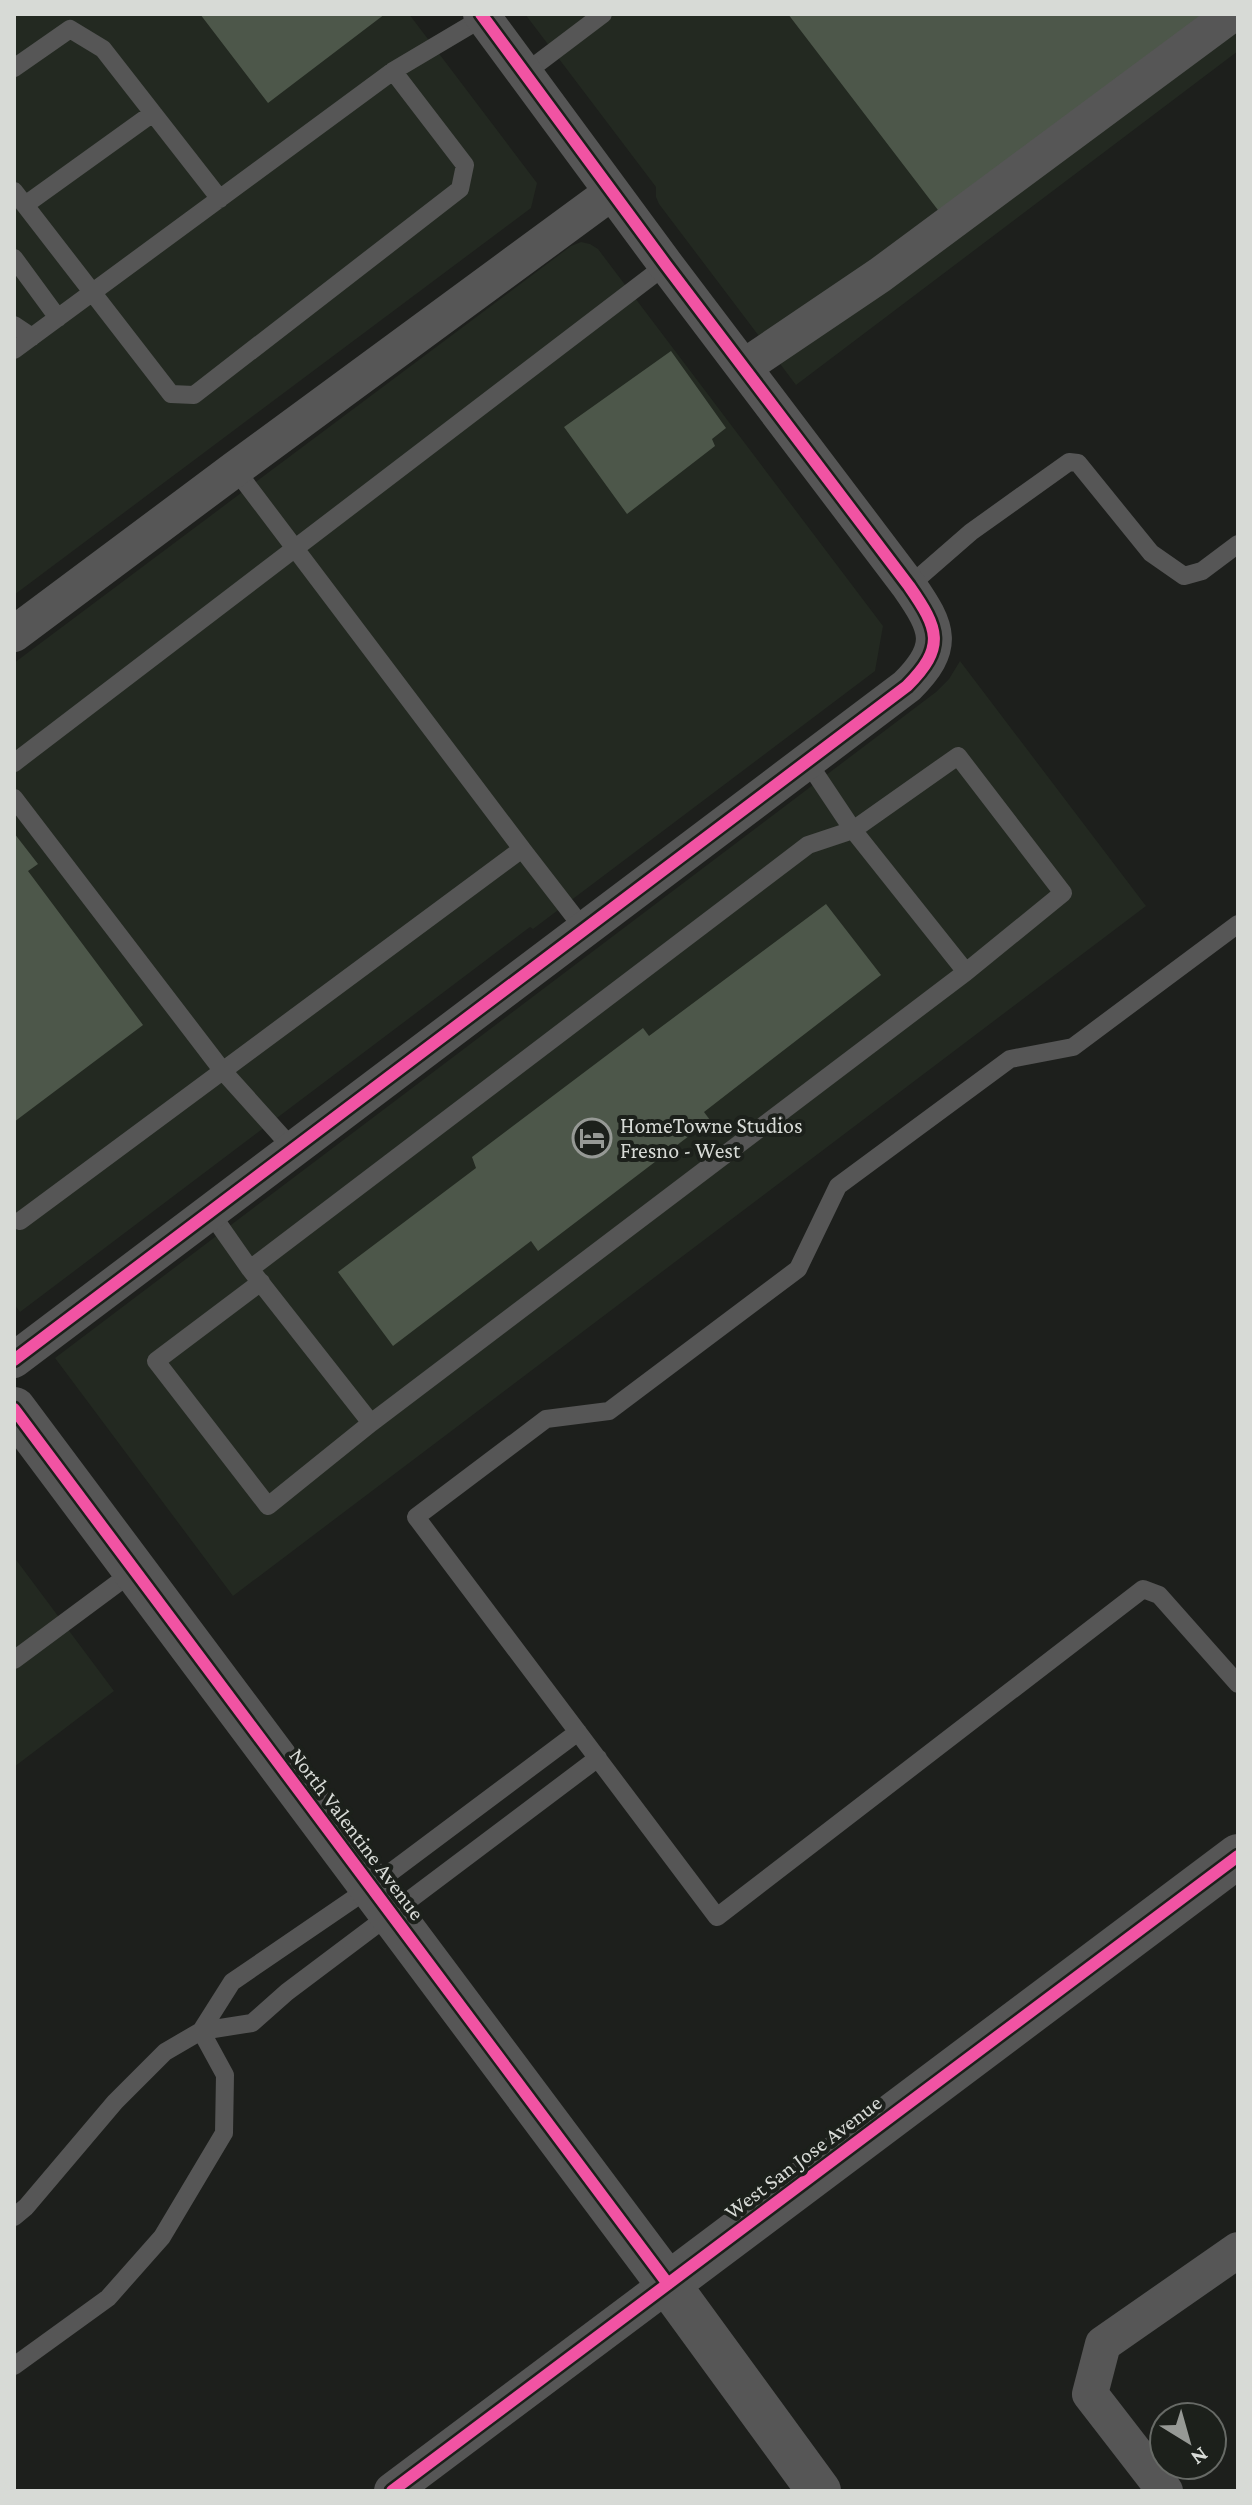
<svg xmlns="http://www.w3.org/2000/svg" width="1252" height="2505" font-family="'Crimson Pro',serif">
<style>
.built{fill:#232921}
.building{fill:#4d574a}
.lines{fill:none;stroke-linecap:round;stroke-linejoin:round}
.service{stroke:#565656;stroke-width:18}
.minor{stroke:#565656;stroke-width:36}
.tertiary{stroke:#565656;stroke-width:44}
.cycleway-casing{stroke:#1c201b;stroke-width:17}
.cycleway{stroke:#f153a3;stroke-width:12}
.labels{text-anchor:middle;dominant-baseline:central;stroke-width:8;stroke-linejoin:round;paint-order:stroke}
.poi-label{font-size:22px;fill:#d7dad6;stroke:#1c201b;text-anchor:start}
.street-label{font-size:22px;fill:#d7dad6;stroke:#1c201b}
</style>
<rect width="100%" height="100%" fill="#1d1f1c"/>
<path class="built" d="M14 14H409L537 183 531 208 14 595Z
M525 14H1238V51L796 385 659 204 656 197V187Z
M581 242 590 244 598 249 883 626 875 671 533 929 530 927 20 1312 14 1304V663L571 246Z
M960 661 1146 906 233 1596 55 1358 936 692 949 679Z
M14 1557 114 1691 14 1767Z"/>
<path class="building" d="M200 14H385L268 103Z
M788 14H1208L941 214Z
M671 351 726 428 712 439 715 446 627 514 564 427Z
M14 833 38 864 28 871 143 1025 14 1122Z
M826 904 881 975 704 1112 710 1120 538 1251 531 1241 393 1346 338 1272 476 1168 472 1157 643 1028 649 1036Z"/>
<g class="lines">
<path class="service" d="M14 68 70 29 103 49 220 199
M525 73 603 14
M14 191 171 394 194 395 460 189 465 165 393 71
M25 205 153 113
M14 258 58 318
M14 325 32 337
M14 350 393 71 484 17
M909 586 971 532 1069 462 1078 463 1151 553 1184 576 1202 571 1238 544
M14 763 666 265
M14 798 222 1070 293 1149
M522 849 583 928
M1238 924 1073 1047 1010 1059 838 1186 798 1269 609 1411 546 1419 416 1517 717 1917 1143 1589 1159 1595 1238 1684
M210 1212 250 1269 371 1423 966 972
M20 1221 522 849 235 469
M250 1269 808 845 853 830 958 756 1063 893 966 972 853 830 807 761
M261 1282 156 1361 268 1506 371 1423
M14 1660 134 1571
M201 2031 232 1982 371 1887 578 1732
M14 2217 26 2207 115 2102 165 2052 201 2031 252 2023 287 1992 598 1758
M14 2366 108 2298 162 2237 224 2133 225 2075 201 2031"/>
<path class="minor" d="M744 367 880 275 1232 14
M14 634 235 469 612 192
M14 1360 907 686C946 647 939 629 909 586L666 265 481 14
M392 2491 668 2284
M1165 2491 1090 2394 1103 2344 1238 2250"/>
<path class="tertiary" d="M14 1409 668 2284 819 2491
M668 2284 1238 1856"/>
<defs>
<path id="cycleway" d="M14 1360 907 686C946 647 939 629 909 586L666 265 481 14
M14 1409 668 2284
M392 2491 1238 1856"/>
</defs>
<use href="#cycleway" class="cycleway-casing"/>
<use href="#cycleway" class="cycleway"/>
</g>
<defs>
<symbol id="hotel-ring" viewBox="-11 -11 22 22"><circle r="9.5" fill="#1c201b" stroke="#969995" stroke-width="1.5"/><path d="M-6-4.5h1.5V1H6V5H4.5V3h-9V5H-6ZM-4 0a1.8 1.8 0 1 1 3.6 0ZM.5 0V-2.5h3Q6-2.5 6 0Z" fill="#969995"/></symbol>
</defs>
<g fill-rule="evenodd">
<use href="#hotel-ring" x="570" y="1116" width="44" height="44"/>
</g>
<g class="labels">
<g class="poi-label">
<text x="620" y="1125">HomeTowne Studios<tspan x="620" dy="25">Fresno - West</tspan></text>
</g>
<g class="street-label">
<text transform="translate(357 1834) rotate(53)">North Valentine Avenue</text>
<text transform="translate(803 2157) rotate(-37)">West San Jose Avenue</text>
</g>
</g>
<rect width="1252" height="2505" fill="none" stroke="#d7dad6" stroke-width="32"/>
<g transform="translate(1188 2441) rotate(143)"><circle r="38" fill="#1c201b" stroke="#676a66" stroke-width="2"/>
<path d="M0-6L14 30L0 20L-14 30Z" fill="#969995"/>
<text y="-12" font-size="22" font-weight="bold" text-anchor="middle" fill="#d7dad6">N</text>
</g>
</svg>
